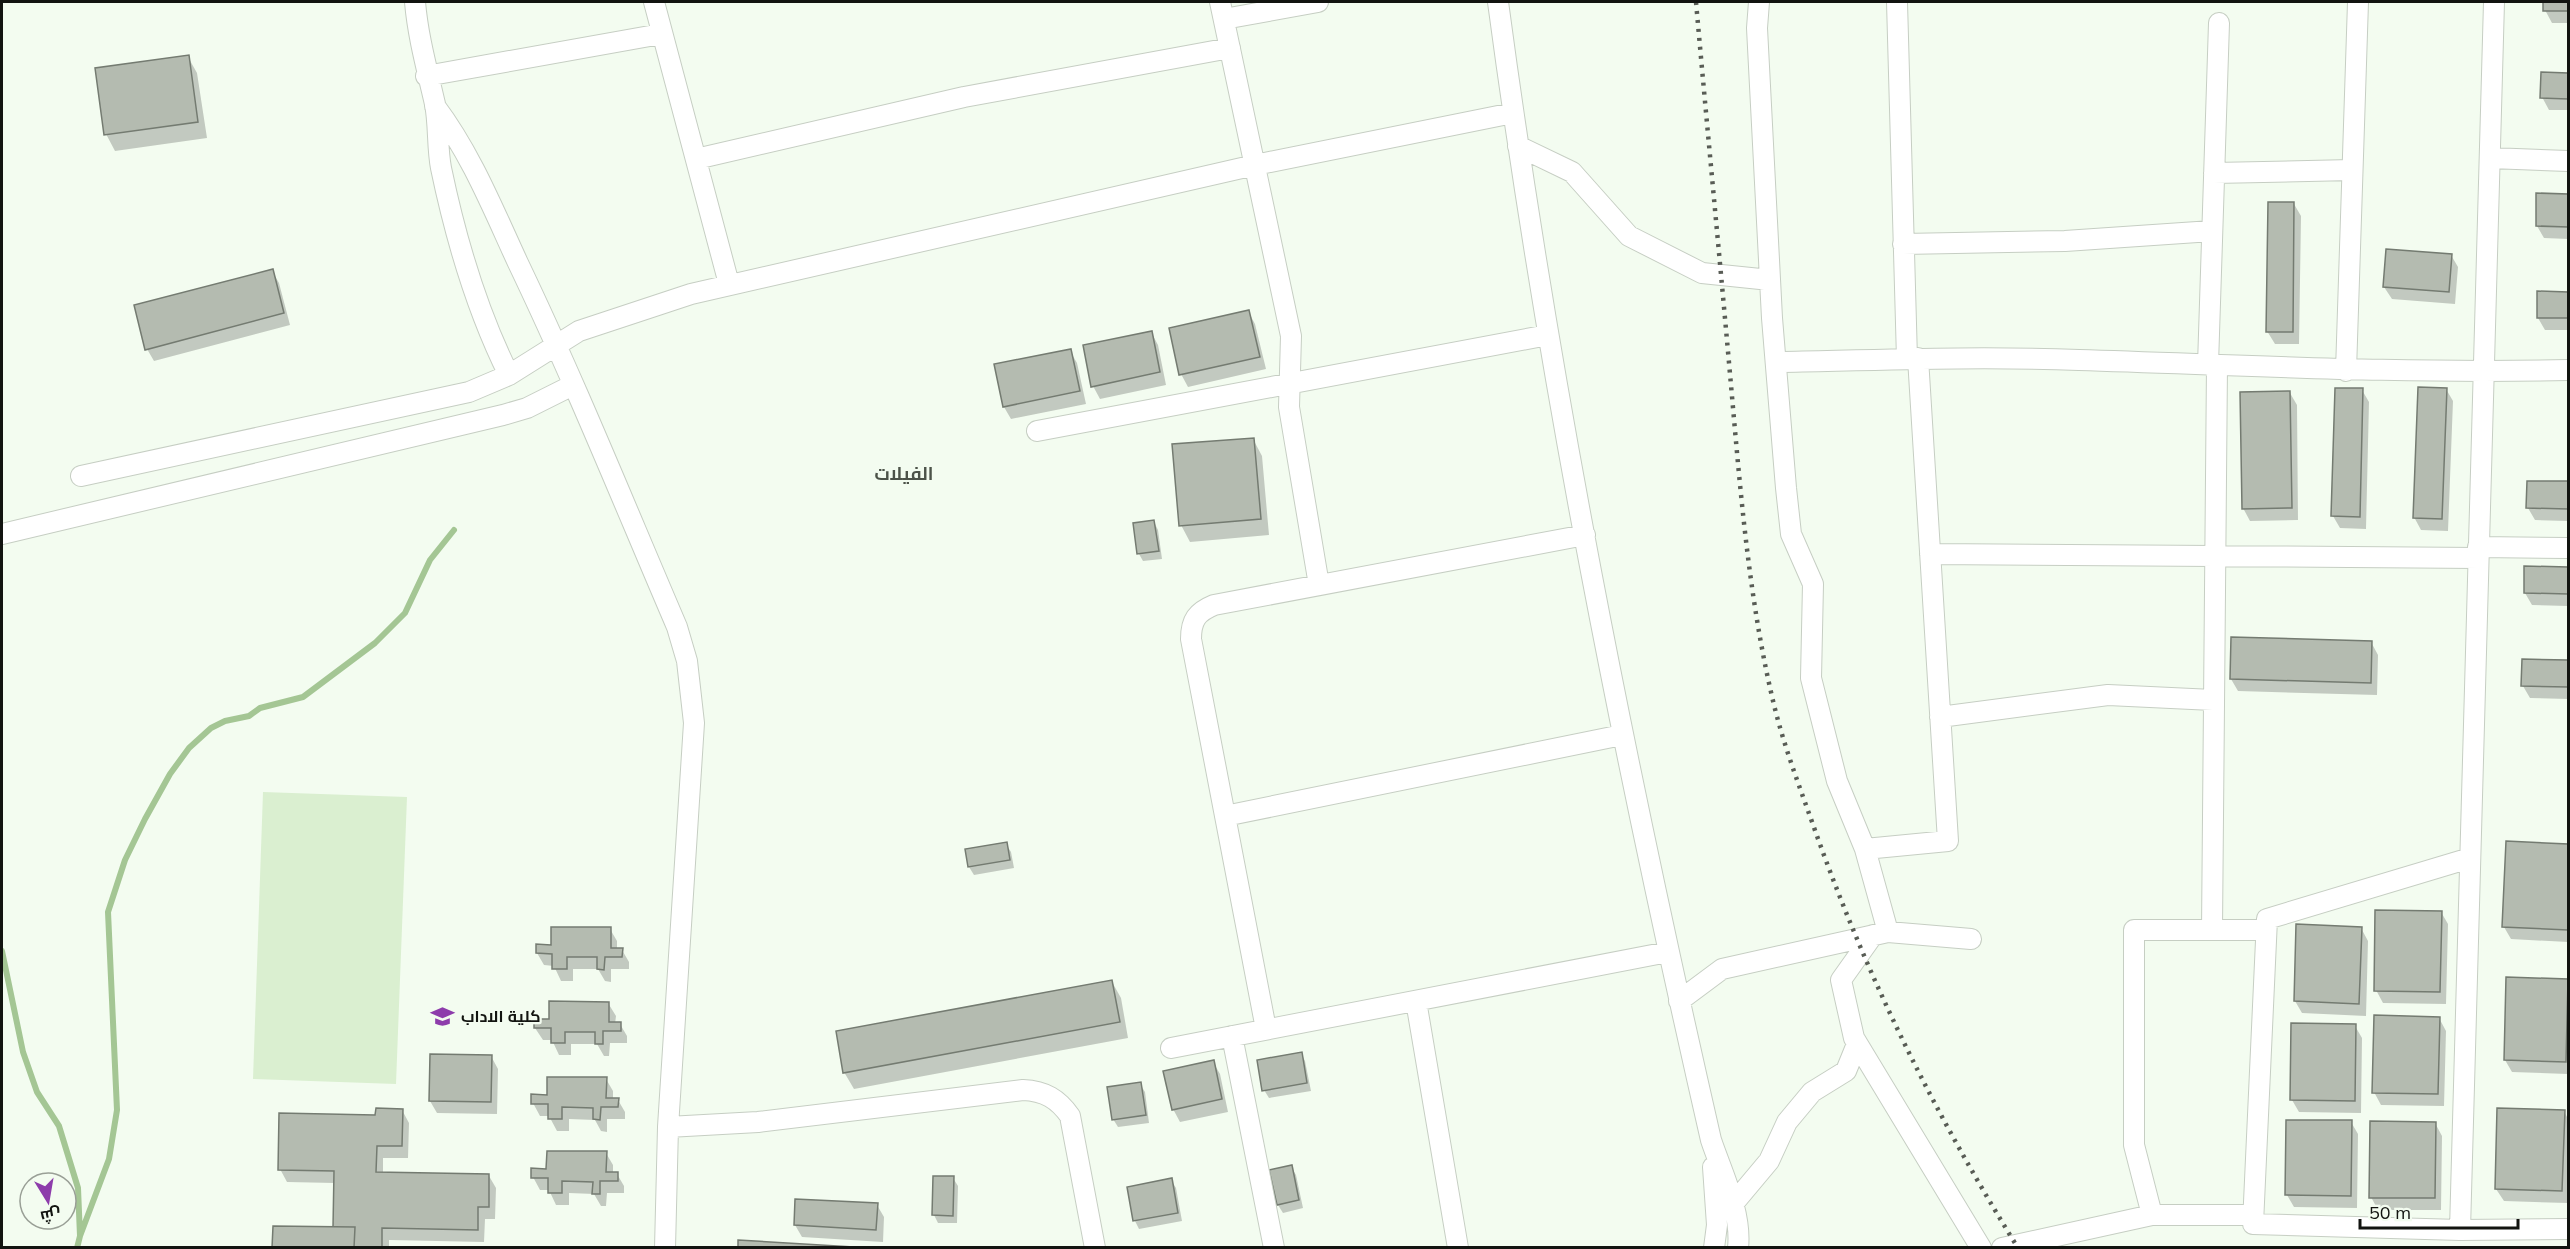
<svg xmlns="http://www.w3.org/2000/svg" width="2570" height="1249" font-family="Mulish,Cairo,sans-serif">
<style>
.green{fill:#daefd0}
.shadow{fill:#0003}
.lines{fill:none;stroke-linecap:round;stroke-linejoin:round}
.stream{stroke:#a4c694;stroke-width:6}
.building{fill:#b4bbb0;stroke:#747b71;stroke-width:1.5}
.minor-casing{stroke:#c6cec3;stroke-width:22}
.minor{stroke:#fff;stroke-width:20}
.rail{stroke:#585c55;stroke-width:4.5;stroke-dasharray:3 6;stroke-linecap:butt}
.labels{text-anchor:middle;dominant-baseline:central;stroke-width:4.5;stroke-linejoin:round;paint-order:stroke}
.poi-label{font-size:16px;font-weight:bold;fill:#121410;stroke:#f3fcf0;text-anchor:start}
.neighbourhood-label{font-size:18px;font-weight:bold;fill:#4c5349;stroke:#f3fcf0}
</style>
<rect width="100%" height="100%" fill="#f3fcf0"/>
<path class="green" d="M263 792 407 797 396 1084 253 1079Z"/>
<path class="shadow" d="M2545 2H2568V23H2552L2545 10Z
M188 57 197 73 207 138 115 151 106 134Z
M2542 74 2568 75V110H2549L2542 97Z
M2538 194 2568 195V239L2544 238 2537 226Z
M2294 204 2301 216 2299 344H2275L2267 331Z
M2451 255 2458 267 2455 304 2392 299 2384 287Z
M272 271 279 283 290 325 154 361 147 349Z
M2538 293H2568V330H2545L2538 318Z
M1248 311 1255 324 1266 369 1188 387 1181 374Z
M1151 332 1158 345 1166 385 1100 399 1093 386Z
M1070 351 1077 363 1086 404 1011 419 1004 407Z
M2446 389 2453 401 2448 531 2421 530 2414 517Z
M2362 390 2369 402 2366 529 2340 528 2333 516Z
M2290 393 2297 405 2298 520 2250 521 2243 508Z
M1253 439 1262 456 1269 535 1190 542 1181 525Z
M2529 482 2568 483V521L2535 520 2528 508Z
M1154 522 1158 530 1162 559 1143 561 1139 554Z
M2526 567 2568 568V606L2532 605 2525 593Z
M2371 642 2378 655 2377 695 2238 691 2231 679Z
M2523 661H2568V699L2530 698 2523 686Z
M2508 842 2568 845V942L2511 939 2504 927Z
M1006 844 1011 852 1014 868 974 875 969 867Z
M2441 912 2448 924 2446 1004 2383 1003 2376 990Z
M2361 928 2368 941 2366 1016 2302 1013 2295 1001Z
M610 929 617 941V950H622L629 962V969H611V982L605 981 598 969H573V981H561L554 966 544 965 537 953Z
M2567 980 2568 1074 2512 1072 2505 1060Z
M1112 982 1121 998 1128 1038 854 1089 844 1072Z
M608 1003 616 1016 615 1024H620L627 1036V1043H610L609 1056H604L597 1044H571V1055H559L552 1040H543L535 1028Z
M2439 1018 2446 1031 2444 1106 2381 1105 2374 1092Z
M2355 1026 2362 1038 2361 1113 2299 1112 2292 1100Z
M1301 1053 1305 1061 1311 1091 1269 1098 1264 1090Z
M491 1056 498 1069 497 1114 437 1113 430 1101Z
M1213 1062 1220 1074 1228 1112 1180 1122 1173 1109Z
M606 1079 613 1091V1100H618L625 1112V1119H607V1132L601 1131 595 1120 569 1119V1131H557L549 1116H540L533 1103Z
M1140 1084 1145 1092 1149 1123 1118 1127 1113 1119Z
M402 1110 409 1123 408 1158H383V1174L489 1176 496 1188 495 1219H485L484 1242 389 1240V1248H274L334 1229 335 1183 287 1182 280 1169 377 1117Z
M2564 1111 2568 1119V1203L2504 1201 2496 1189Z
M2287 1122H2351L2358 1134 2357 1208 2294 1207 2287 1195Z
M2435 1123 2442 1136 2441 1210H2378L2371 1197Z
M606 1153 613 1165V1174H617L624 1186V1193H607L606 1206H601L594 1194 569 1193V1205H556L549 1190H540L533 1177Z
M1291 1167 1296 1175 1303 1208 1283 1213 1278 1205Z
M953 1178 958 1186 957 1223H938L934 1215Z
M1171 1180 1176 1188 1182 1221 1139 1229 1135 1221 1129 1188Z
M877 1205 884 1217 883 1242 802 1237 795 1225Z"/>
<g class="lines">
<path class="stream" d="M2 951 23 1052 37 1092 59 1126 78 1188 80 1236 77 1248
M80 1236 109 1159 117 1110 108 912 125 860 145 819 170 774 189 748 211 728 225 721 249 716 260 708 303 697 375 643 405 613 430 560 454 530"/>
</g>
<path class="building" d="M2543 2H2568V11H2543Z
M189 55 198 122 104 135 95 68Z
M2541 72 2568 73V99L2540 98Z
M2536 193 2568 194V227L2536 226Z
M2268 202H2294L2293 332H2266Z
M2386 249 2452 254 2449 292 2383 287Z
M273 269 284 313 145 350 134 305Z
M2537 291 2568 292V318H2537Z
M1249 310 1260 357 1179 375 1169 328Z
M1152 331 1160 372 1091 387 1083 345Z
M1071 349 1080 391 1003 407 994 364Z
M2418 387 2447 388 2442 519 2413 518Z
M2335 388H2363L2360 517 2331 516Z
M2290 391 2292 508 2242 509 2240 392Z
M1254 438 1261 519 1179 526 1172 444Z
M2527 481H2568V509L2526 508Z
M1154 520 1159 551 1137 554 1133 523Z
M2524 566 2568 567V594L2524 593Z
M2231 637 2372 641 2371 683 2230 679Z
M2522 659 2568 660V687L2521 686Z
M2506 841 2568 844V930L2502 927Z
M1007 842 1010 860 968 867 965 849Z
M2375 910 2442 911 2440 992 2374 991Z
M2296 924 2362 927 2359 1004 2294 1001Z
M551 927H611V948H623L622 957H605L604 970 597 969V957H567V969H552V954L536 953V944L551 945Z
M2506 977 2568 979 2566 1062 2504 1060Z
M1112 980 1120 1022 843 1073 836 1031Z
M549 1001 609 1002V1022H621V1031H603V1044H595V1032H565V1043H551V1028H534V1019H549Z
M2374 1015 2440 1017 2438 1094 2372 1093Z
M2291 1023 2356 1024 2355 1101 2290 1100Z
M1302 1052 1307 1083 1262 1091 1257 1060Z
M430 1054 492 1055 491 1102 429 1101Z
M1214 1060 1222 1099 1172 1110 1163 1071Z
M547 1077H607L606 1098H619L618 1107H601L600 1120 593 1119V1108L562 1107V1119H548V1104H531V1094L547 1095Z
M1141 1082 1146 1115 1112 1120 1107 1087Z
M376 1108 403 1109 402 1146H377L376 1172 489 1174V1207H478V1230L382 1228V1248H354L355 1227H333L334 1171 278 1170 279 1113 375 1115Z
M2497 1108 2565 1110 2562 1191 2495 1189Z
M2286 1120H2352L2351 1196 2285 1195Z
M2370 1121 2436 1122 2435 1198H2369Z
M547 1151H607L606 1172H618V1181H600V1194H592L593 1182 562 1181V1193H548V1178H531V1168L546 1169Z
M1292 1165 1299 1200 1277 1205 1269 1170Z
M933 1176H954L953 1216 932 1215Z
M1172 1178 1178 1213 1133 1221 1127 1187Z
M795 1199 878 1203 876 1230 794 1225Z
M273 1226 355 1227 354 1248H272Z
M738 1240 871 1248H738Z"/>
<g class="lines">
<defs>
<path id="minor" d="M415 2C418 37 427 69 435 104 439 125 437 147 441 168 456 240 476 309 509 375
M654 2 729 284
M1220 2 1291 336 1289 407 1319 585
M1498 2C1549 384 1625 764 1711 1140 1722 1173 1742 1212 1738 1248
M1759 2 1757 28 1772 318 1786 488 1791 534 1813 584 1811 678 1837 781 1865 849 1888 932
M1897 2 1907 359
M1224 19 1318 2
M426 76 661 34
M435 106C471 154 493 209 518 263 575 382 625 506 677 627L687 661 694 723 668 1127 665 1248
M1518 146 1572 172 1629 236 1702 273 1770 280
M2490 158 2568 161
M696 159 964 97 1230 48
M2214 173 2352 170
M1903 244 2065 241 2212 231
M1776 362C1877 360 1978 356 2079 360 2243 365 2405 374 2568 370
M2208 365 2219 23
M2346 371 2358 2
M1037 431 1548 335
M81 476 469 392 509 375 579 331 691 294 1255 165 1513 113
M2 534 503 415 527 408 573 385
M2478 547 2568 548
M1930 554 2478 558
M1940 717 2108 695 2213 700
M1225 816 1622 735
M1865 849 1948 841 1918 358
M2470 858 2267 919 2253 1224 2460 1230 2568 1229
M2212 930 2217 365
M1873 935 1841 980 1854 1038 1981 1248
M1416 1001 1458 1248
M1679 1001 1722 969 1888 932 1971 939
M1266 1029 1191 639C1191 620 1197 612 1214 605L1585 535
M1232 1036 1274 1248
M1171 1048 1668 952
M668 1127 758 1122 1023 1090C1045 1091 1058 1099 1070 1116L1095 1248
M1713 1167 1717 1225 1714 1248
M1733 1204 1769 1161 1787 1122 1812 1092 1846 1071 1857 1044
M2152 1215 2134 1145V930H2266
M2460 1230 2494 2
M2002 1248 2152 1215H2253"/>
</defs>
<use href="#minor" class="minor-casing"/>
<use href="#minor" class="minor"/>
<path class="rail" d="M1696 2C1707 126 1719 250 1730 374 1740 485 1748 597 1774 705 1785 750 1802 793 1817 836 1870 984 1935 1114 2018 1248"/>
</g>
<defs>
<symbol id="university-bare" viewBox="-9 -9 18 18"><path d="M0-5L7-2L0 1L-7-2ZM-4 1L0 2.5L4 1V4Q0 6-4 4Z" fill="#8d3cab" stroke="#f3fcf0" stroke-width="2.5" paint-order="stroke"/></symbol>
</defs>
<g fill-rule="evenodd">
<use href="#university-bare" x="426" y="1000" width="33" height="33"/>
</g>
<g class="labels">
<g class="poi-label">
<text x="461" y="1016">كلية الاداب</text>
</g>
<g class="neighbourhood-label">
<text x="904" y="473">الفيلات</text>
</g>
</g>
<rect width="2570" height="1249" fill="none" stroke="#121410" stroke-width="6"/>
<g transform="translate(48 1201) rotate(169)"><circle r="28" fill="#f3fcf0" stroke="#999f96" stroke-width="1.5"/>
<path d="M0-4.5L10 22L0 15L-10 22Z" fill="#8d3cab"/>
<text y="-9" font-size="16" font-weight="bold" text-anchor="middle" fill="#121410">ش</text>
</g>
<path d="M2360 1219v9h158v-9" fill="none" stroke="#121410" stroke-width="3"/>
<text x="2369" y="1219" font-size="18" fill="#121410" stroke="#f3fcf0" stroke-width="4.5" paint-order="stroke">50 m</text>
</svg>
